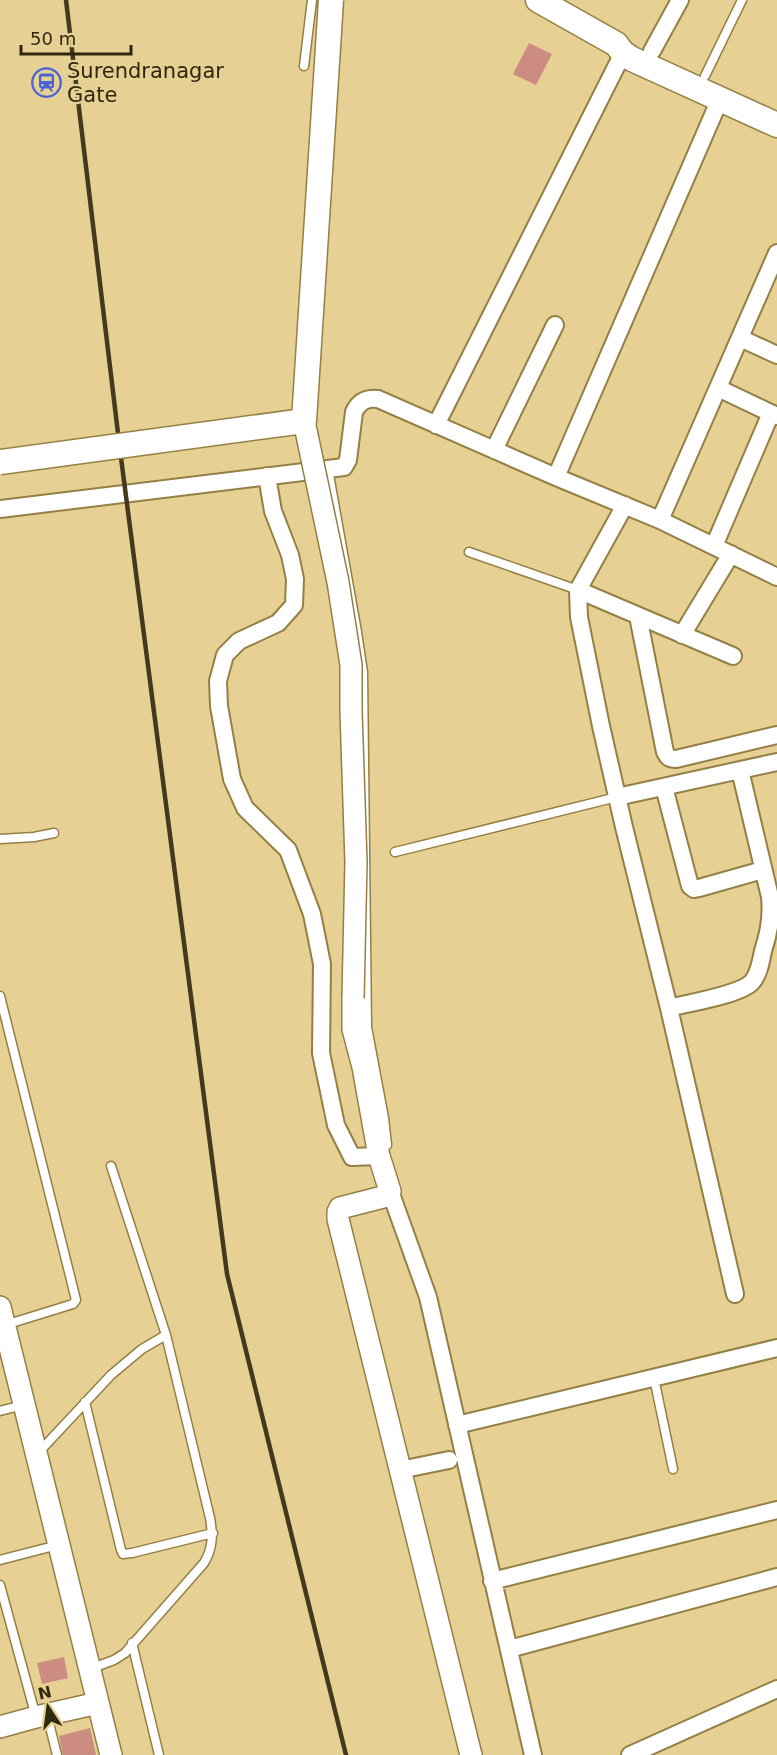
<svg xmlns="http://www.w3.org/2000/svg" width="777" height="1755" font-family="'DejaVu Sans',sans-serif">
<style>
.building{fill:#cd8c81}
.lines{fill:none;stroke-linecap:round;stroke-linejoin:round}
.service-casing{stroke:#947f45;stroke-width:11}
.minor-casing{stroke:#947f45;stroke-width:20}
.tertiary-casing{stroke:#947f45;stroke-width:24}
.secondary-casing{stroke:#947f45;stroke-width:27}
.service{stroke:#fff;stroke-width:8}
.minor{stroke:#fff;stroke-width:16}
.tertiary{stroke:#fff;stroke-width:21}
.secondary{stroke:#fff;stroke-width:24}
.rail{stroke:#44391d;stroke-width:4.5}
.tertiary-bridge-casing{stroke:#947f45;stroke-width:24;stroke-linecap:butt}
.secondary-bridge-casing{stroke:#947f45;stroke-width:27;stroke-linecap:butt}
.tertiary-bridge{stroke:#fff;stroke-width:21}
.secondary-bridge{stroke:#fff;stroke-width:24}
.labels{text-anchor:middle;dominant-baseline:central;stroke-width:4.5;stroke-linejoin:round;paint-order:stroke}
.poi-label{font-size:21px;fill:#30270f;stroke:#e6d093;text-anchor:start}
</style>
<rect width="100%" height="100%" fill="#e6d093"/>
<path class="building" d="M529 43 552 54 536 85 513 74Z
M64 1657 68 1678 42 1684 37 1663Z
M90 1728 96 1755H63L59 1736Z"/>
<g class="lines">
<defs>
<path id="service" d="M304 66 312 0
M705 76 742 0
M328 469 357 632 363 672 367 1027 384 1118 387 1145
M469 552 578 590
M0 839 34 837 54 833
M395 852 617 797
M0 996 76 1300 73 1304 5 1325
M654 1378 673 1469
M85 1402 121 1550 123 1554 132 1553 213 1533
M0 1411 23 1405
M39 1452 111 1375 142 1349 166 1335
M0 1560 58 1545
M0 1585 36 1717
M132 1643 159 1755
M90 1669 114 1660 125 1653 204 1563C213 1548 213 1535 210 1518L166 1335 111 1166
M47 1715 57 1755"/>
<path id="minor" d="M652 51 680 0
M740 338 777 355
M718 388 777 416
M436 425 623 53
M494 450 555 325
M267 476 273 511 290 555 295 579 294 605 278 623 239 641 225 655 218 681 219 706 232 779 245 808 288 850 312 914 322 964 321 1053 336 1125 352 1157 379 1156
M556 477 720 99
M625 505 578 590 579 617 601 726 624 827 669 1008 735 1294
M0 509 344 467 348 460 354 412C359 401 367 398 378 399L556 477 660 520 777 577
M660 520 777 253
M714 546 771 413
M578 590 733 656
M638 616 665 752C668 758 670 759 676 759L777 735
M682 635 731 554
M664 787 690 886 694 889 699 888 763 870
M617 797 777 762
M669 1008C688 1003 740 995 752 982 759 974 761 961 763 951 769 933 772 916 770 897L740 770
M390 1191 428 1297 533 1755
M457 1425 777 1348
M400 1470 449 1460
M492 1581 777 1510
M509 1649 777 1577
M630 1755 777 1689"/>
<path id="tertiary" d="M353 998V1029L363 1067 379 1156 390 1191 383 1197 340 1208 338 1212V1219L471 1755
M0 1307 111 1755
M0 1727 36 1717 98 1703"/>
<path id="secondary" d="M538 0 616 44 623 53 632 59 777 125"/>
</defs>
<use href="#service" class="service-casing"/>
<use href="#minor" class="minor-casing"/>
<use href="#tertiary" class="tertiary-casing"/>
<use href="#secondary" class="secondary-casing"/>
<use href="#service" class="service"/>
<use href="#minor" class="minor"/>
<use href="#tertiary" class="tertiary"/>
<use href="#secondary" class="secondary"/>
<path class="rail" d="M66 0 120 450 227 1274 346 1755"/>
<defs>
<path id="tertiary-bridge" d="M304 421 338 582 351 665V711L356 862 353 998"/>
<path id="secondary-bridge" d="M0 462 304 421 331 0"/>
</defs>
<use href="#tertiary-bridge" class="tertiary-bridge-casing"/>
<use href="#secondary-bridge" class="secondary-bridge-casing"/>
<use href="#tertiary-bridge" class="tertiary-bridge"/>
<use href="#secondary-bridge" class="secondary-bridge"/>
</g>
<defs>
<symbol id="station-ring" viewBox="-11 -11 22 22"><circle r="9.5" fill="#e6d093" stroke="#4962d6" stroke-width="1.5"/><path d="M-3-6H3Q5-6 5-4V2Q5 4 3 4L4.5 6H3L1.5 4h-3L-3 6H-4.5L-3 4Q-5 4-5 2V-4Q-5-6-3-6ZM-3.5-4v3h7v-3ZM-3.5 1v1.5H-2V1ZM2 1v1.5H3.5V1Z" fill="#4962d6"/></symbol>
</defs>
<g fill-rule="evenodd">
<use href="#station-ring" x="30" y="66" width="33" height="33"/>
</g>
<g class="labels">
<g class="poi-label">
<text x="67" y="71">Surendranagar<tspan x="67" dy="24">Gate</tspan></text>
</g>
</g>
<g transform="translate(48 1707) rotate(347)" stroke="#e6d093" stroke-width="4.5" paint-order="stroke">
<path d="M0-4.5L10 22L0 15L-10 22Z" fill="#30270f"/>
<text y="-9" font-size="16" font-weight="bold" text-anchor="middle" fill="#30270f">N</text>
</g>
<path d="M21 45v9h110v-9" fill="none" stroke="#30270f" stroke-width="3"/>
<text x="30" y="45" font-size="18" fill="#30270f" stroke="#e6d093" stroke-width="4.5" paint-order="stroke">50 m</text>
</svg>
